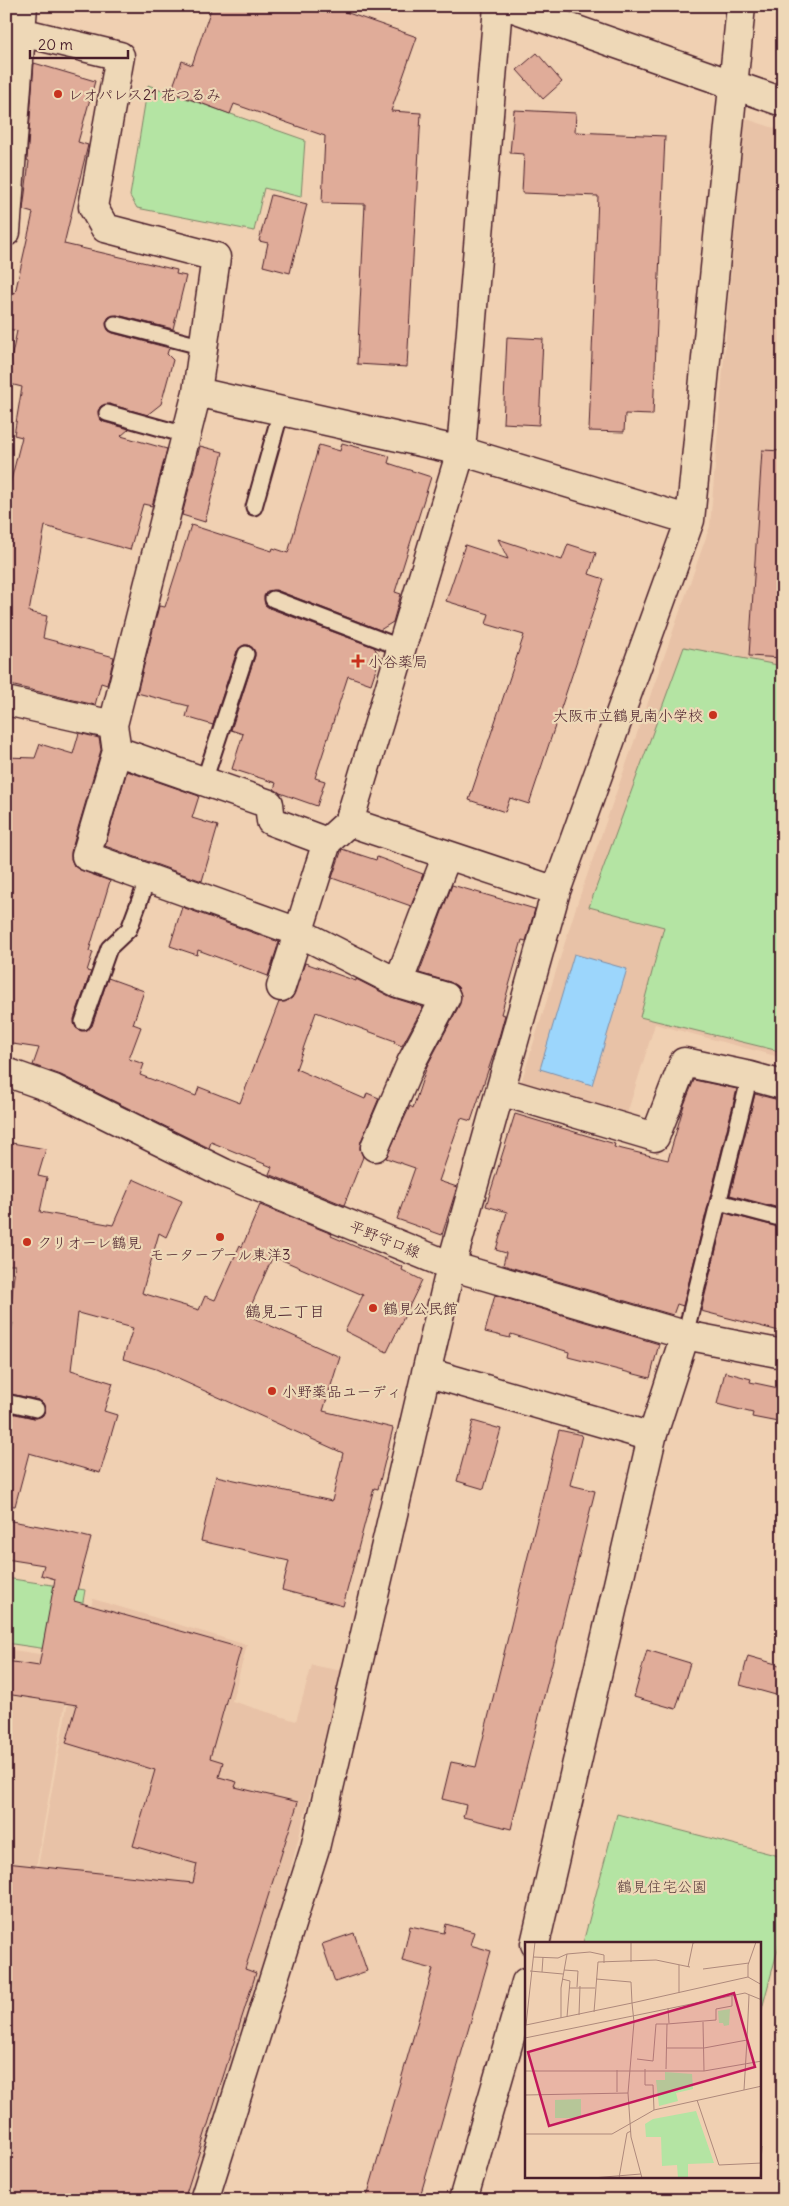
<svg xmlns="http://www.w3.org/2000/svg" width="789" height="2206" font-family="Delius,'Klee One',sans-serif">
<style>
.built{fill:#e8c2a7}
.green{fill:#b4e4a3;stroke:#7f8267}
.water{fill:#9cd6fc;stroke:#7b8da8}
.building{fill:#e0ac99;stroke:#4a1f2b}
.lines{fill:none;stroke-linecap:round;stroke-linejoin:round}
.lane-casing{stroke:#4a1f2b;stroke-width:19}
.street-casing{stroke:#4a1f2b;stroke-width:31}
.secondary-casing{stroke:#4a1f2b;stroke-width:31}
.lane{stroke:#eed8b7;stroke-width:15}
.street{stroke:#eed8b7;stroke-width:28}
.secondary{stroke:#eed8b7;stroke-width:28}
.poi-dot{fill:#c8321e;stroke:#eed8b7;stroke-width:2}
.labels{text-anchor:middle;dominant-baseline:central;stroke-width:4.5;stroke-linejoin:round;paint-order:stroke}
.poi-label{font-size:15px;fill:#4a1f2b;stroke:#eed8b7;text-anchor:start}
.street-label{font-size:15px;fill:#4a1f2b;stroke:#eed8b7}
.park-label{font-size:15px;fill:#5a3d3d;stroke:#eed8b7}
.neighbourhood-label{font-size:16px;fill:#4a1f2b;stroke:#eed8b7}
.inset-road{fill:none;stroke:#ae897c;stroke-width:1}
.view{fill:#c2185b;fill-opacity:0.15;stroke:#c2185b;stroke-width:2.5}
.inset-edge{fill:none;stroke:#4a1f2b;stroke-width:2.5}
</style>
<rect width="100%" height="100%" fill="#f0d0b2"/>
<filter id="ink" filterUnits="userSpaceOnUse"><feTurbulence type="fractalNoise" baseFrequency=".02" numOctaves="2"/><feDisplacementMap in="SourceGraphic" scale="10" xChannelSelector="R" yChannelSelector="G"/><feConvolveMatrix kernelMatrix="1 2 1 2 8 2 1 2 1" color-interpolation-filters="sRGB"/></filter>
<g filter="url(#ink)">
<path class="built" d="M744 118 783 131V1058L655 1024 626 1117 521 1083 577 904 710 526Z
M93 1599 247 1645 232 1701 296 1721 312 1665 342 1671 278 1917 190 2200H6L26 1933 76 1657Z
M6 1649 73 1659 24 1936 6 1982Z"/>
<path class="green" d="M148 85 305 140 301 197 264 188 254 231 137 208 130 196Z
M684 647 783 666V1052L640 1017 664 927 589 907Z
M6 1578 85 1590 74 1653 6 1643Z
M617 1814 783 1857V1930L760 2016V1944L583 1943Z"/>
<path class="water" d="M574 954 627 969 592 1085 540 1069Z"/>
<path class="building" d="M212 6H328L417 37 391 111 421 113 407 367 357 364 365 204 322 203 325 136 234 104 230 114 171 92 182 61 192 65Z
M537 53 562 82 543 99 517 70Z
M34 63 95 81 78 142 88 145 64 244 177 270 176 274 186 276 173 329 117 315 109 317 106 322 108 330 113 333 169 348 167 354 173 360 161 404 147 415 109 404 101 406 98 411 100 419 104 422 129 429 121 436 167 449 152 506 143 504 130 550 45 526 29 612 47 616 43 638 114 657 107 685 101 683 95 705 6 684V500L22 437 14 435 22 387 6 383 17 331 6 328V319L12 292 15 293 33 213 23 210 29 161 27 160Z
M514 110 576 113 575 132 665 136 653 415 625 414 624 432 589 431 598 196 522 193 524 154 510 153Z
M271 195 307 204 290 273 263 266 268 243 259 241Z
M507 337 543 339 539 425 503 423Z
M342 443 390 456 388 463 431 477 395 592 401 594 393 622 380 630 276 590 267 591 264 596 265 605 269 608 374 647 380 657 371 684 348 676 315 778 325 781 317 806 280 793 274 789 276 783 232 769 243 734 231 730 255 656V652L249 645H244L237 651 213 725 186 717 189 706 137 693 159 606 165 607 191 525 272 551 273 548 288 553 319 445 340 451Z
M200 446 223 452 205 522 182 515Z
M762 450 783 451V658L749 656Z
M498 539 562 560 568 544 596 553 589 574 604 579 529 804 510 798 505 812 469 800 524 635 486 624 489 614 446 601 465 545 508 559Z
M79 733 99 738 101 750 71 852V859L74 866 80 870 110 881 89 951 93 952 87 971 91 972 74 1019 76 1028 85 1031 92 1026 108 978 144 991 133 1024 141 1027 129 1059 144 1064 140 1075 196 1096 199 1087 240 1103 279 1002H285L292 998 305 963 356 981V979L391 997 423 1007 402 1046 394 1043 395 1041 316 1012 296 1069 365 1099 367 1093 379 1098 361 1141 360 1149 363 1157 344 1205 269 1174 272 1167 211 1142 209 1148 61 1075 33 1065 39 1048 6 1043V757L35 758 40 744 73 754Z
M127 771 199 796 192 818 218 826 202 881 105 846Z
M342 849 376 860 377 857 423 874 411 906 332 878Z
M452 885 535 909 526 941 522 940 501 1014 505 1015 497 1044 471 1121 461 1118 439 1181 457 1187 442 1235 397 1219 415 1168 386 1158 410 1106 413 1108 427 1066 460 1004 461 995 458 987 450 982 419 973Z
M182 907 279 942 268 976 198 950 197 955 170 946Z
M694 1080 737 1089 683 1306 677 1304 673 1315 503 1265 506 1253 496 1250 507 1212 486 1206 515 1114 615 1144 614 1147 668 1160 684 1105Z
M755 1094 783 1101V1209L730 1195Z
M6 1142 46 1149 38 1176 47 1178 40 1212 113 1225 133 1179 182 1201 166 1237 159 1233 142 1293 199 1310 205 1296 215 1300 240 1245 242 1247 260 1205 332 1234 331 1236 403 1267 402 1270 422 1280 387 1352 345 1331 363 1295 273 1256 247 1315 340 1357 323 1411 393 1428 378 1489 374 1488 343 1606 282 1590 289 1561 201 1541 216 1476 332 1501 343 1453 156 1369 123 1359 133 1328 78 1313 71 1370 113 1383 104 1411 117 1415 100 1473 29 1453 15 1506 6 1505V1412L34 1418 42 1416 45 1411 43 1403 39 1400 6 1393V1352L13 1323H9L15 1265H6Z
M725 1213 783 1228V1332L701 1311Z
M495 1295 659 1344 650 1378 568 1357 569 1352 511 1334 510 1338 485 1332Z
M725 1372 751 1379 750 1382 783 1389V1423L752 1417 753 1413 717 1404Z
M473 1421 501 1429 484 1489 457 1481Z
M559 1430 582 1435 570 1485 595 1491 511 1829 463 1817 466 1805 442 1799 451 1762 476 1767Z
M6 1520 55 1529 91 1538 74 1601 241 1648 210 1758 223 1762 219 1777 237 1782 235 1787 298 1802 245 1969 256 1973 184 2200H6V1863L193 1883 197 1864 133 1846 155 1770 66 1743 77 1705 6 1694V1661L39 1666 55 1579 41 1575 44 1565 6 1559Z
M647 1650 690 1663 676 1709 634 1697Z
M748 1656 783 1666V1697L740 1685Z
M446 1924 474 1932 470 1945 491 1951 419 2200H366L433 1969 402 1961 410 1926 444 1933Z
M354 1933 367 1971 335 1982 322 1944Z"/>
<g class="lines">
<defs>
<path id="lane" d="M115 324 204 347
M107 413 186 435
M254 507 281 411
M273 599 402 648
M204 781 246 654
M83 1022 109 948 129 929 148 878
M719 1202 783 1219
M685 1335 750 1076
M6 1402 36 1409"/>
<path id="street" d="M508 6 783 102
M21 32 120 56 93 207 105 228 216 257 197 392 113 725 117 751 269 804 271 821 327 842 349 822 556 891
M6 232 23 6
M197 392 461 451 690 520
M6 701 113 725
M117 751 86 856 298 932 398 983 446 997 411 1063 375 1147
M349 822 461 451 498 6
M398 983 447 855
M281 987 327 842
M500 1091 655 1137 684 1062 750 1076 783 1085
M426 1372 652 1437
M535 1944 652 1437 685 1335
M204 2200 315 1848 451 1266 556 891 690 520 741 6
M463 2200 526 1982"/>
<path id="secondary" d="M6 1072 54 1089 224 1173 451 1266 685 1335 783 1354"/>
</defs>
<use href="#lane" class="lane-casing"/>
<use href="#street" class="street-casing"/>
<use href="#secondary" class="secondary-casing"/>
<use href="#lane" class="lane"/>
<use href="#street" class="street"/>
<use href="#secondary" class="secondary"/>
</g>
</g>
<g class="poi-dot">
<circle cx="58" cy="94" r="5"/>
<path d="M355.5 653.5h5v5h5v5h-5v5h-5v-5h-5v-5h5z"/>
<circle cx="713" cy="715" r="5"/>
<circle cx="220" cy="1237" r="5"/>
<circle cx="27" cy="1242" r="5"/>
<circle cx="373" cy="1308" r="5"/>
<circle cx="272" cy="1391" r="5"/>
</g>
<g class="labels">
<g class="poi-label">
<text x="68" y="94">レオパレス21 花つるみ</text>
<text x="368" y="661">小谷薬局</text>
<text x="703" y="715" text-anchor="end">大阪市立鶴見南小学校</text>
<text x="37" y="1242">クリオーレ鶴見</text>
<text x="220" y="1254" text-anchor="middle">モータープール東洋3</text>
<text x="383" y="1308">鶴見公民館</text>
<text x="282" y="1391">小野薬品ユーディ</text>
</g>
<g class="street-label">
<text transform="translate(385 1239) rotate(22)">平野守口線</text>
</g>
<g class="park-label">
<text x="662" y="1886">鶴見住宅公園</text>
</g>
<g class="neighbourhood-label">
<text x="285" y="1311">鶴見二丁目</text>
</g>
</g>
<g transform="translate(525 1942)">
<rect width="236" height="236" fill="#f0d0b2"/>
<path d="M205 67 204 83 199 84 198 81H194L193 69ZM140 130 167 132 168 147 151 151 153 159 134 164 131 138H140ZM56 157V176H30V158ZM171 169 189 221 163 222V236H153L152 223 137 224 136 195H121L120 182 128 177Z" fill="#b4e4a3"/>
<path class="inset-road" d="M10 0 1 83 107 61 109 80 103 151 106 195 117 236M8 15 33 16 42 12 65 10 79 13V21M106 20V0M154 23V51M163 25 168 1 172 0M178 27 224 21M39 28 53 29 52 45M5 29 38 32M17 30 18 15M223 35V23L231 0M37 37 45 39 42 75M71 37 106 40 107 61 223 35 237 43M44 46H70M143 66 144 81M69 70 73 20 131 18 165 25M54 73 55 44M36 76V46L42 12M178 80 179 129M0 96 220 51 237 58M142 106H179L222 98 224 53M112 117 128 119 131 82H142M120 127V143H128L129 168M141 127 142 82 191 78V67L207 64V54M0 129H179L237 119M219 148 222 98M92 150V128M0 153 103 151M172 158 194 223 237 221M0 192H87L129 168 237 144M67 236 116 232M94 236 102 191 106 189M235 236 237 204"/>
<path class="view" d="M209 51 230 125 24 184 3 110Z"/>
<rect width="236" height="236" class="inset-edge"/>
</g>
<rect width="789" height="2206" fill="none" stroke="#eed8b7" stroke-width="25"/>
<rect x="12" y="12" width="764" height="2181" fill="none" stroke="#4a1f2b" stroke-width="2" filter="url(#ink)"/>
<path d="M30 50v8h98v-8" fill="none" stroke="#4a1f2b" stroke-width="2.5"/>
<text x="38" y="50" font-size="15" fill="#4a1f2b" stroke="#eed8b7" stroke-width="4" paint-order="stroke">20 m</text>
</svg>
